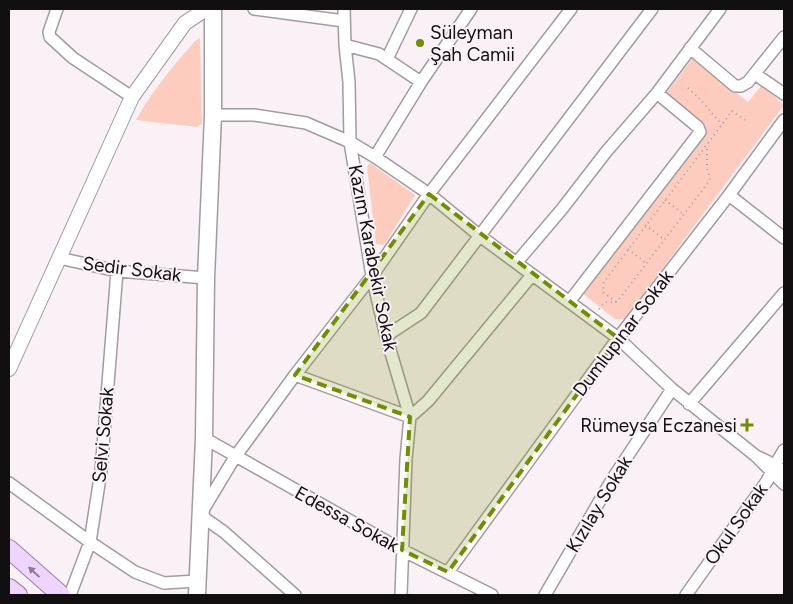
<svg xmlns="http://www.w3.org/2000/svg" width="793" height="604" font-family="Figtree,sans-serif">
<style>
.green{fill:#fdccbe}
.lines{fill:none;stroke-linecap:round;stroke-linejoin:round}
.minor-casing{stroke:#a29b9f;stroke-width:14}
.tertiary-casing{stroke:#a29b9f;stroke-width:16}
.secondary-casing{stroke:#a29b9f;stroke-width:19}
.primary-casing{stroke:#9a7eaa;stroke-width:20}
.path{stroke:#a8a2a6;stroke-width:2;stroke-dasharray:1 4;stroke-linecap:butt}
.minor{stroke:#fff;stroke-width:11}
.tertiary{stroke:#fff;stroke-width:14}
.secondary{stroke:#fff;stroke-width:16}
.primary{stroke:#efd5fe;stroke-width:18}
.oneway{fill:#8b7c93}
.marked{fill:#738c01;fill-opacity:0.2;stroke:#738c01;stroke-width:4;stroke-dasharray:10 6;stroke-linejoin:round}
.poi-dot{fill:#738c01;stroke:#f9f1f6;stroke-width:2}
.labels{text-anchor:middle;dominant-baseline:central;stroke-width:4;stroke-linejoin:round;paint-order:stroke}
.poi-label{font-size:19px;fill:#110f10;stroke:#f9f1f6;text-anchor:start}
.street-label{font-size:19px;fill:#110f10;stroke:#f9f1f6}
</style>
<rect width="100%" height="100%" fill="#f9f1f6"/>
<path class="green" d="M200 38 202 124 197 127 136 120C152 91 173 66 195 41Z
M693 58 748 102 762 85 784 105 625 319H615L582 293 706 133 705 125 667 92Z
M370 163 415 195 384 245 376 244 367 167Z"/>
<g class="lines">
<defs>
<path id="minor" d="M57 9 49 32 50 37 73 58 132 97
M254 9 344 21
M344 9 345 45 349 82 350 142 372 276 386 336 410 417 406 459 401 595
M345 45 379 54 421 82
M690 48 735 86H741L748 82 784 37
M387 59 411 9
M755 74 784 94
M213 115H254L306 123 350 142 375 157 429 194 480 236 618 338 672 389 756 456
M375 157 421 82 471 9
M729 195 784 238
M59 258 117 271 206 278
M517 262 562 209 606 152 657 93 720 9
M569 302 700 132 698 127 657 93
M386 336 421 313 652 9
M295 375 410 417 428 401 532 275
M689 404 784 293
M204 438 402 550 492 595
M784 471 775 465 756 456 784 484
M9 483 90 542 135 572 164 583 197 581
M448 572 618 338 729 195 784 120
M70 595 90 542 101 471 117 271
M295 595 224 532 200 515 235 457 295 375 372 276 429 194 571 9
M545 595 613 478 672 389
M686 595 767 481 775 465 784 450"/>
<path id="tertiary" d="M9 369 132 97 185 23 206 9"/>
<path id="secondary" d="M197 595 204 438 206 278 213 115V9"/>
<path id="primary" d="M9 549 61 595
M9 588 18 595"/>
</defs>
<use href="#minor" class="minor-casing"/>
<use href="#tertiary" class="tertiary-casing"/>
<use href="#secondary" class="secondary-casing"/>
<use href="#primary" class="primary-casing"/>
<path class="path" d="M688 88 699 98 722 125
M665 200 683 214
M645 225 665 240
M628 249 646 263
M616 302 603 292 604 282 732 111 745 120
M599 309 605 302H617L710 180 707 167V145"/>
<use href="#minor" class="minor"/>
<use href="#tertiary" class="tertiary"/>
<use href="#secondary" class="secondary"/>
<use href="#primary" class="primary"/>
</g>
<defs><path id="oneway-solid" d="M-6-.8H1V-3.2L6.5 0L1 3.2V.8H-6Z" transform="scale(1.25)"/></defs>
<use class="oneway" href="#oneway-solid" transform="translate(34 572) rotate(-137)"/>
<path class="marked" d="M429 194 618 338 448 572 402 550 410 417 295 375Z"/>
<g class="poi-dot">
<circle cx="420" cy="43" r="5"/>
<path d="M744.5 417.5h5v5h5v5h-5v5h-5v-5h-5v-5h5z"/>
</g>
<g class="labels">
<g class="poi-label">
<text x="430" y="32">Süleyman<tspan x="430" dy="22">Şah Camii</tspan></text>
<text x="737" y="425" text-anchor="end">Rümeysa Eczanesi</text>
</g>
<g class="street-label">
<text transform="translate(373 258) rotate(79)">Kazım Karabekir Sokak</text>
<text transform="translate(132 269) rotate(7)">Sedir Sokak</text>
<text transform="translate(623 333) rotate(-53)">Dumlupınar Sokak</text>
<text transform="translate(103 435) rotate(-85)">Selvi Sokak</text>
<text transform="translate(599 504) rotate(-59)">Kızılay Sokak</text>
<text transform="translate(347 519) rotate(29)">Edessa Sokak</text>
<text transform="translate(736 524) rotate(-55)">Okul Sokak</text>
</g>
</g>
<rect width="793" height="604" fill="none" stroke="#110f10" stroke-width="20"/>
</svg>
